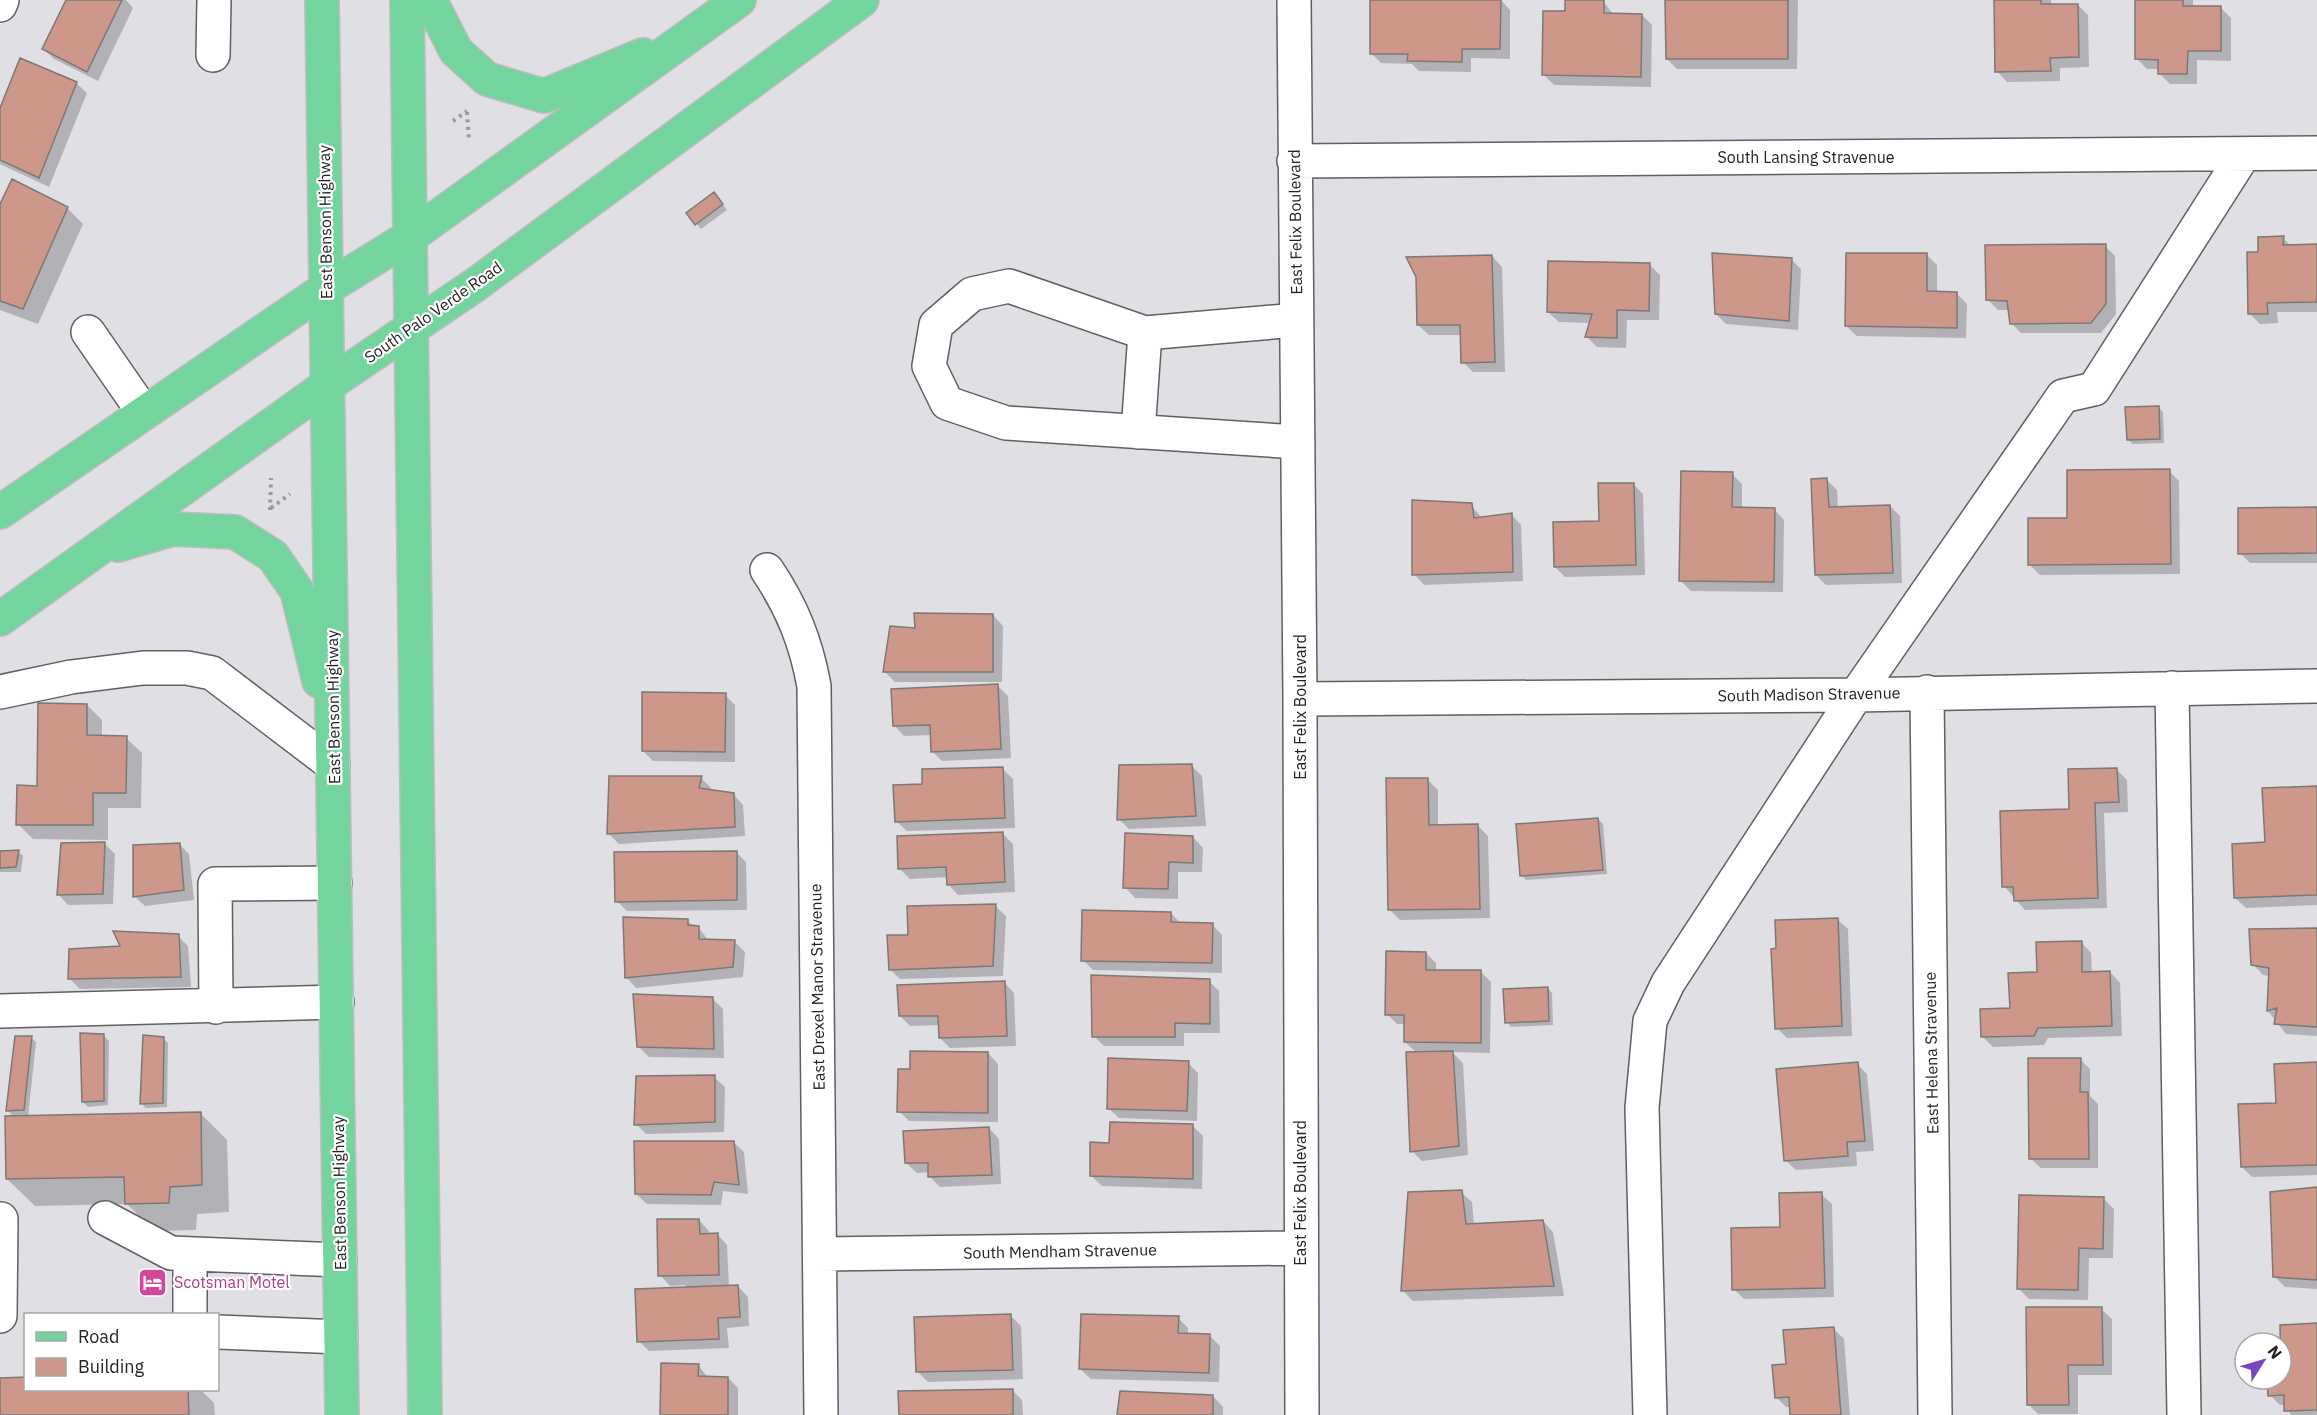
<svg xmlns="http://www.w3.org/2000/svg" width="2317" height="1415" font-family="'IBM Plex Sans',sans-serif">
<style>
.shadow{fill:#0003}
.building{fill:#cd9889;stroke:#7d7876;stroke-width:1.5}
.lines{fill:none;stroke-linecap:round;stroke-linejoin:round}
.minor-casing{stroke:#606064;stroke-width:36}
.major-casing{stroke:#bdbdbe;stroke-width:36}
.path{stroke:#9a9a9e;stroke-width:4;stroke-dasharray:3 4.5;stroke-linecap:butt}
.minor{stroke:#fff;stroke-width:33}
.major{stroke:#73d49e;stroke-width:33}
.labels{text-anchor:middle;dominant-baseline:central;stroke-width:4.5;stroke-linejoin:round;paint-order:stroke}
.street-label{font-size:16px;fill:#232325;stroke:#fff}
.hotel-label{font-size:16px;fill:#b23c85;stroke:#fff;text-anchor:start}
</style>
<rect width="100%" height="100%" fill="#dfdfe4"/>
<path class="shadow" d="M68 0H126L133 8 98 81 54 59 44 49Z
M1372 0H1501L1510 10V59L1471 58V72L1419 71 1412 64 1381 63 1371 53Z
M1566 0 1603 1 1613 14 1642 15 1652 25 1651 87 1554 85 1544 75 1566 13Z
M1667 0H1798L1797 69H1677L1667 59Z
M1995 0H2051V6L2078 5 2088 15 2089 67 2060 68V81L2007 82 1997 71Z
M2137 0H2193V8H2221L2231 18V61L2197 60V84H2170L2159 73V69H2147L2137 59Z
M76 83 87 93 49 187 0 164V112Z
M718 198 727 210 701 229 688 213Z
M0 208H67L83 224 38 324 0 310Z
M2283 238 2291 246H2317V312H2277L2278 323 2260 324 2250 314 2260 253Z
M2105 246 2115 256 2116 314 2101 333H2021L2011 323 2009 310H1998L1987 299Z
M1927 255 1937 265V293H1956L1967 304 1966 338 1857 336 1846 326Z
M1492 256 1502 267 1505 372H1473L1463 362 1462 335H1429L1418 325Z
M1791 259 1801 269 1798 330 1726 324 1716 314Z
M1650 265 1660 275 1659 320H1627L1626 348 1597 347 1587 337 1591 323 1559 322 1548 312Z
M2158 407 2163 412 2164 443 2133 444 2128 440Z
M2169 471 2179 481 2180 574 2040 575 2030 565 2069 520Z
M1732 474 1742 484V509H1774L1784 520 1783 592 1691 591 1681 581Z
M1827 480 1837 490 1838 508 1890 506 1900 516 1902 583 1826 585 1816 575Z
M1633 484 1643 494 1645 575 1565 577 1555 567 1601 523Z
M1471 505 1482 518 1511 514 1521 525 1523 581 1424 585 1414 574Z
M2317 509V563H2250L2240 553Z
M993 615 1003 626 1002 682H895L885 672 916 629Z
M998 686 1008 696 1011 758 942 761 932 751 931 735 904 736 894 725Z
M725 695 735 705V762L653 761 643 751Z
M87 705 102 720V737L126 738 142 753 141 808H108V840L33 839 18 824Z
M1192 766 1202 776 1206 826 1129 829 1119 819Z
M1003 769 1013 779 1015 828 907 831 896 821 924 786Z
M2117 770 2127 780 2128 812 2104 813 2107 908 2025 910 2004 886 2070 810Z
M701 778 711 788V791L733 794 743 805 745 836 619 844 609 834Z
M1427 779 1438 790V826H1478L1488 836 1490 918 1400 920 1390 910Z
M2317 787V905L2246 908 2235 898 2267 843Z
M1598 819 1603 824 1607 874 1526 880 1521 875Z
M1003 834 1013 844 1015 892 958 895 948 884V877L910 879 900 869Z
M1193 837 1203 848 1202 872H1178V899L1135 898 1125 887Z
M105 844 115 854 113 904 68 905 58 894Z
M179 844 189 854 194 900 145 906 134 896Z
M19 852 23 856 21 872H0V853Z
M736 852 746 862 747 910 627 911 617 901Z
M995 906 1006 916 1003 976 900 979 890 969 909 936Z
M1171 913 1181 924H1212L1222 935V973L1093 970 1083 960Z
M1837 919 1848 929 1852 1036 1787 1038 1777 1028Z
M688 921 694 927H698L709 941H734L745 952 743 977 636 988 626 977Z
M2317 929V1036L2286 1034 2268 1011 2270 976 2263 975 2253 964Z
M178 936 188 946 191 987 80 989 69 978 122 948Z
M2081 942 2091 953 2092 973 2110 972 2120 983 2122 1036 2048 1038 2044 1045 1993 1047 1983 1037 2011 1009 2039 974Z
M1426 953 1436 963V971L1481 972 1491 982 1490 1053 1452 1052 1463 1063 1468 1155 1422 1161 1412 1151 1417 1053 1405 1042V1024H1397L1387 1014Z
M1209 981 1219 991 1220 1033H1184V1046H1104L1094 1036Z
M1004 982 1014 993 1016 1046 950 1048 940 1038V1025L910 1026 900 1016Z
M1547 988 1552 993 1553 1025 1511 1027 1507 1022Z
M713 999 723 1009 724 1058 649 1057 639 1047Z
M104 1036 109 1041 108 1105 88 1107 83 1102Z
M31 1038 36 1042 28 1117 200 1113 227 1140 229 1212 197 1214 196 1230 154 1231 127 1204 35 1206 7 1179 14 1117 7 1110Z
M163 1038 168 1043 167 1107 146 1108 141 1103Z
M988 1053 998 1064V1122L909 1121 899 1111 911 1071Z
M2080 1059 2090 1069V1096L2098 1104V1168H2041L2030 1158Z
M1188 1063 1198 1073 1197 1121 1119 1118 1108 1108Z
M1857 1064 1867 1074 1874 1151 1856 1152 1857 1166 1796 1170 1785 1160Z
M2317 1064V1175L2252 1177 2242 1167 2277 1105Z
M714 1077 725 1087 724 1132 646 1134 636 1124Z
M1193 1126 1203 1136 1202 1189 1102 1186 1091 1176 1110 1144Z
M989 1128 999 1139 1001 1184 940 1187 930 1177V1172L917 1173 906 1163Z
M733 1142 744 1152 748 1194 723 1191 721 1205 647 1204 636 1194Z
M2317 1189V1289L2285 1287 2274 1276Z
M1461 1192 1472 1202 1474 1225 1543 1221 1553 1232 1564 1296 1413 1301 1403 1291Z
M1821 1194 1832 1204 1834 1297 1744 1299 1734 1289 1781 1228Z
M2104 1199 2114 1209 2113 1258H2089L2088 1300 2029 1299 2018 1288Z
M699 1220 709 1231V1235L717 1234 727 1245 729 1287 738 1286 748 1297 749 1326 727 1328 729 1348 649 1351 639 1341 685 1288V1285L670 1286 660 1275Z
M2101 1309 2112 1319V1375H2078V1414H2038L2028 1404Z
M1011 1316 1021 1326 1023 1379 928 1382 917 1371Z
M1178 1318 1188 1328V1335L1210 1336 1220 1346 1219 1382 1091 1379 1080 1369Z
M2317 1325V1415H2291L2286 1405H2280L2270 1395 2269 1379H2281Z
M1834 1329 1844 1339 1850 1415H1792L1791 1407H1786L1776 1397 1787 1366Z
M698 1365 708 1378H728L738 1388V1415H662Z
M0 1379 26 1390H201L214 1403 215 1415H0Z
M1012 1390 1022 1400 1023 1415H900Z
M1213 1396 1223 1407V1415H1118Z"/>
<path class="building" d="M66 0H122L87 72 42 49Z
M1370 0H1501L1500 49H1462V62L1407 61 1408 54H1370Z
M1565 0H1604V13L1642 14 1641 77 1542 75 1543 11H1565Z
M1665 0H1788V59H1666Z
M1994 0H2041V4H2078L2079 57 2050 58 2051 71 1995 72Z
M2135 0H2183V6H2221V51H2188L2187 74H2158V60L2135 59Z
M20 58 77 82 39 178 0 160V108Z
M12 179 68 207 23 309 0 301V204Z
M714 192 723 204 695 225 686 213Z
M2284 236 2283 245 2317 244V302L2267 303 2268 314H2248L2247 252H2258V237Z
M2106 244V304L2091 323 2010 324 2007 301 1986 300 1985 245Z
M1712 253 1792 258 1789 321 1715 314Z
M1846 253H1927V291L1957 292V328L1845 326Z
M1492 255 1495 362 1461 363 1460 325H1417L1416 277 1406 257Z
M1548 261 1650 263 1649 311 1617 310V338L1585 337 1592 314 1547 312Z
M2159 406 2160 439 2127 440 2125 407Z
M2170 469 2171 564 2028 565V518H2067V470Z
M1681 471 1733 472 1732 507 1775 508 1774 582 1679 581Z
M1827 478 1829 507 1890 505 1893 573 1815 575 1811 479Z
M1598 483H1634L1636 565 1554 567 1553 522 1599 521Z
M1412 500 1472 503 1474 518 1512 513 1513 572 1412 575Z
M2317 507V553L2238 554V508Z
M914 613 993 614V672H883L890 626 915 628Z
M998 684 1001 749 931 752 930 725 893 726 891 689Z
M642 692 726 693 725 752 642 751Z
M38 703 87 704V735L127 736 126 793H93V825H16L17 785 37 786Z
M1192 764 1196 816 1117 820 1119 765Z
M1003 767 1005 818 895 822 893 785 922 784V769Z
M2117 768 2119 802 2095 803 2098 898 2014 901 2013 887H2002L2000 811 2069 809 2068 769Z
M609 776H702L699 788 734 793 735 827 607 834Z
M1386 778H1428L1429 825 1478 824 1480 909 1388 910Z
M2317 786V895L2234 898 2232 844 2265 842 2262 788Z
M1598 818 1603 870 1520 876 1516 824Z
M1003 832 1005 882 947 885 946 867 898 869 897 836Z
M1125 833 1193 836V863L1169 862 1168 889 1123 888Z
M105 842 103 894 57 895 61 843Z
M180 843 184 890 133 897V845Z
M19 850 16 867 0 868V851Z
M737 851V900L615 902 614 852Z
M996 904 993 966 889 970 887 935H908L907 906Z
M1082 910 1171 912V922L1213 923 1212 963 1081 961Z
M623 917 688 919V925L699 926V939L735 940 733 967 625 978Z
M1838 918 1842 1026 1775 1029 1771 949 1776 948 1775 920Z
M2317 928V1027L2274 1024 2277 1008 2267 1011 2269 968 2251 965 2249 929Z
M113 931 179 934 181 977 68 979 69 949 120 946Z
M2082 941V972L2110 971 2112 1026 2038 1028 2034 1036 1981 1037 1980 1009 2010 1008 2008 973 2037 972 2036 942Z
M1386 951 1426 952V970H1481V1043L1404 1042V1015H1385Z
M1091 975 1210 979V1024L1175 1023V1037H1092Z
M1005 981 1007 1036 939 1038 938 1016H899L897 985Z
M1548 987 1549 1021 1505 1023 1503 989Z
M633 994 713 997 714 1049 637 1047Z
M80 1033 104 1034V1101L82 1102Z
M143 1035 164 1037 163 1103 140 1104Z
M15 1036H32L24 1110 6 1111Z
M910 1051 988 1052V1113L897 1112 898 1069H910Z
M1453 1051 1459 1146 1410 1152 1406 1052Z
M1108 1058 1189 1061 1187 1111 1107 1109Z
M2028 1058H2081L2080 1092H2088L2089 1159H2029Z
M1858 1062 1865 1141 1847 1142 1848 1156 1784 1161 1776 1069Z
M2317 1062V1165L2241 1167 2238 1104 2276 1103 2274 1064Z
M715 1075V1122L634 1125 636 1076Z
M201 1112 202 1185 170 1187 169 1203 125 1204 124 1177 6 1179 5 1116Z
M1110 1122 1193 1124V1179L1090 1176V1142L1109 1143Z
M989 1127 992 1175 928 1177V1163H905L903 1131Z
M634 1141H734L739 1185 714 1182 711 1195 635 1194Z
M2317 1187V1280L2273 1277 2270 1192Z
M1462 1190 1466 1224 1543 1220 1554 1286 1401 1291 1408 1192Z
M1822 1192 1825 1288 1732 1290 1731 1228 1780 1227 1779 1193Z
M2019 1195 2104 1197 2103 1249 2079 1248 2078 1290 2017 1289Z
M657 1219H699L700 1234 718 1233 719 1275 658 1276Z
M738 1285 740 1317 718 1318 719 1339 637 1342 635 1289Z
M2026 1307H2102L2103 1365H2068L2069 1405H2027Z
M1011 1314 1013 1370 916 1372 914 1317Z
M1081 1314 1179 1316 1178 1333 1210 1334 1209 1373 1079 1369Z
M2317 1323V1410L2284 1411V1395L2268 1396 2267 1379H2281L2280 1325Z
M1834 1327 1841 1415H1790L1789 1397 1775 1398 1772 1365 1786 1364 1783 1330Z
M661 1363 699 1364 698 1376 728 1377V1415H660Z
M26 1377V1390H188L189 1415H0V1378Z
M1013 1389V1415H899L898 1391Z
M1120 1391 1213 1395V1415H1117Z"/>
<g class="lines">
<defs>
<path id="minor" d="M1294 0 1300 699 1302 1415
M0 5 2 0
M213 55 214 0
M1294 161 2317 153
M1296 320 1145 333 1009 286 972 294 936 325 929 366 947 403 1006 423 1298 442
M88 332 144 413
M1138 432 1145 333
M767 570C792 607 806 642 814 686L821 1415
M2172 688 2184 1415
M0 692 71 677 143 668H187L212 673 333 765
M1927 692 1935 1415
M1300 699 1856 695 2317 686
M216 1007 215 884 335 883
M0 1011 337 1002
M105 1218 171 1253 340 1260
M820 1254 1300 1248
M190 1314V1254
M0 1316 1 1219
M218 1332 341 1337
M1650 1415 1642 1108 1650 1021 1668 983 1856 695 2063 396 2094 389 2244 154"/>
<path id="major" d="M322 0 342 1415
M407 0 425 1415
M430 0 456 51 487 79 544 96 643 55
M0 512 325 289 411 236 739 0
M118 545 173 529 235 532 273 556 297 591 319 681
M0 619 329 384 475 285 862 0"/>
</defs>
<use href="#minor" class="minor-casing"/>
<use href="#major" class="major-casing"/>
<path class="path" d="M467 112 469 141
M453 121 467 111
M271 508 290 494
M270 510 271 478"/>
<use href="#minor" class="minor"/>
<use href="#major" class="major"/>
</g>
<defs>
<symbol id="hotel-square" viewBox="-11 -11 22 22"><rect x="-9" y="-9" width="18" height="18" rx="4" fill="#d1479c" stroke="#fff"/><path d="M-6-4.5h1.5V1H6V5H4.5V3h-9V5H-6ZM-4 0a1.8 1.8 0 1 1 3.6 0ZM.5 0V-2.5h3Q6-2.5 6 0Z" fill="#fff"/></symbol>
</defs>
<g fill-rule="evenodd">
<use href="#hotel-square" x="136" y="1266" width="33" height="33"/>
</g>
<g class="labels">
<g class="street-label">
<text x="1806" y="157">South Lansing Stravenue</text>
<text transform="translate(325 222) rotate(-91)">East Benson Highway</text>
<text transform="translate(1295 222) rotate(-91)">East Felix Boulevard</text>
<text transform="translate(433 312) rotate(-35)">South Palo Verde Road</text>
<text transform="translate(1809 694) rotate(-1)">South Madison Stravenue</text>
<text transform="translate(333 707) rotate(-91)">East Benson Highway</text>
<text transform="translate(1300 707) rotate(-90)">East Felix Boulevard</text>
<text transform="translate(817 987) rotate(-91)">East Drexel Manor Stravenue</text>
<text transform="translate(1931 1053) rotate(-91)">East Helena Stravenue</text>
<text transform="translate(339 1193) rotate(-91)">East Benson Highway</text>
<text transform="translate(1300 1193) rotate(-90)">East Felix Boulevard</text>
<text transform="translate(1060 1251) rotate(-1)">South Mendham Stravenue</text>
</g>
<g class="hotel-label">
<text x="174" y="1282">Scotsman Motel</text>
</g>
</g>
<rect x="24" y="1313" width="195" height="78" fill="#ffffff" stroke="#a7a7a8" stroke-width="1.5"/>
<rect x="36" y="1332" width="30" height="9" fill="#73d49e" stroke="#a7a7a8" stroke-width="1.5"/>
<text x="78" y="1343" font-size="18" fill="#232325">Road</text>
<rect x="36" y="1358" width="30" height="18" fill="#cd9889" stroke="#a7a7a8" stroke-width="1.5"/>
<text x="78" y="1373" font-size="18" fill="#232325">Building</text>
<g transform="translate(2263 1361) rotate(53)"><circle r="28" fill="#ffffff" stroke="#a7a7a8" stroke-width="1.5"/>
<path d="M0-4.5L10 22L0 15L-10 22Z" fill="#7747bf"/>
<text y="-9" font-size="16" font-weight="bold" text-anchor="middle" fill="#232325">N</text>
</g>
</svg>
